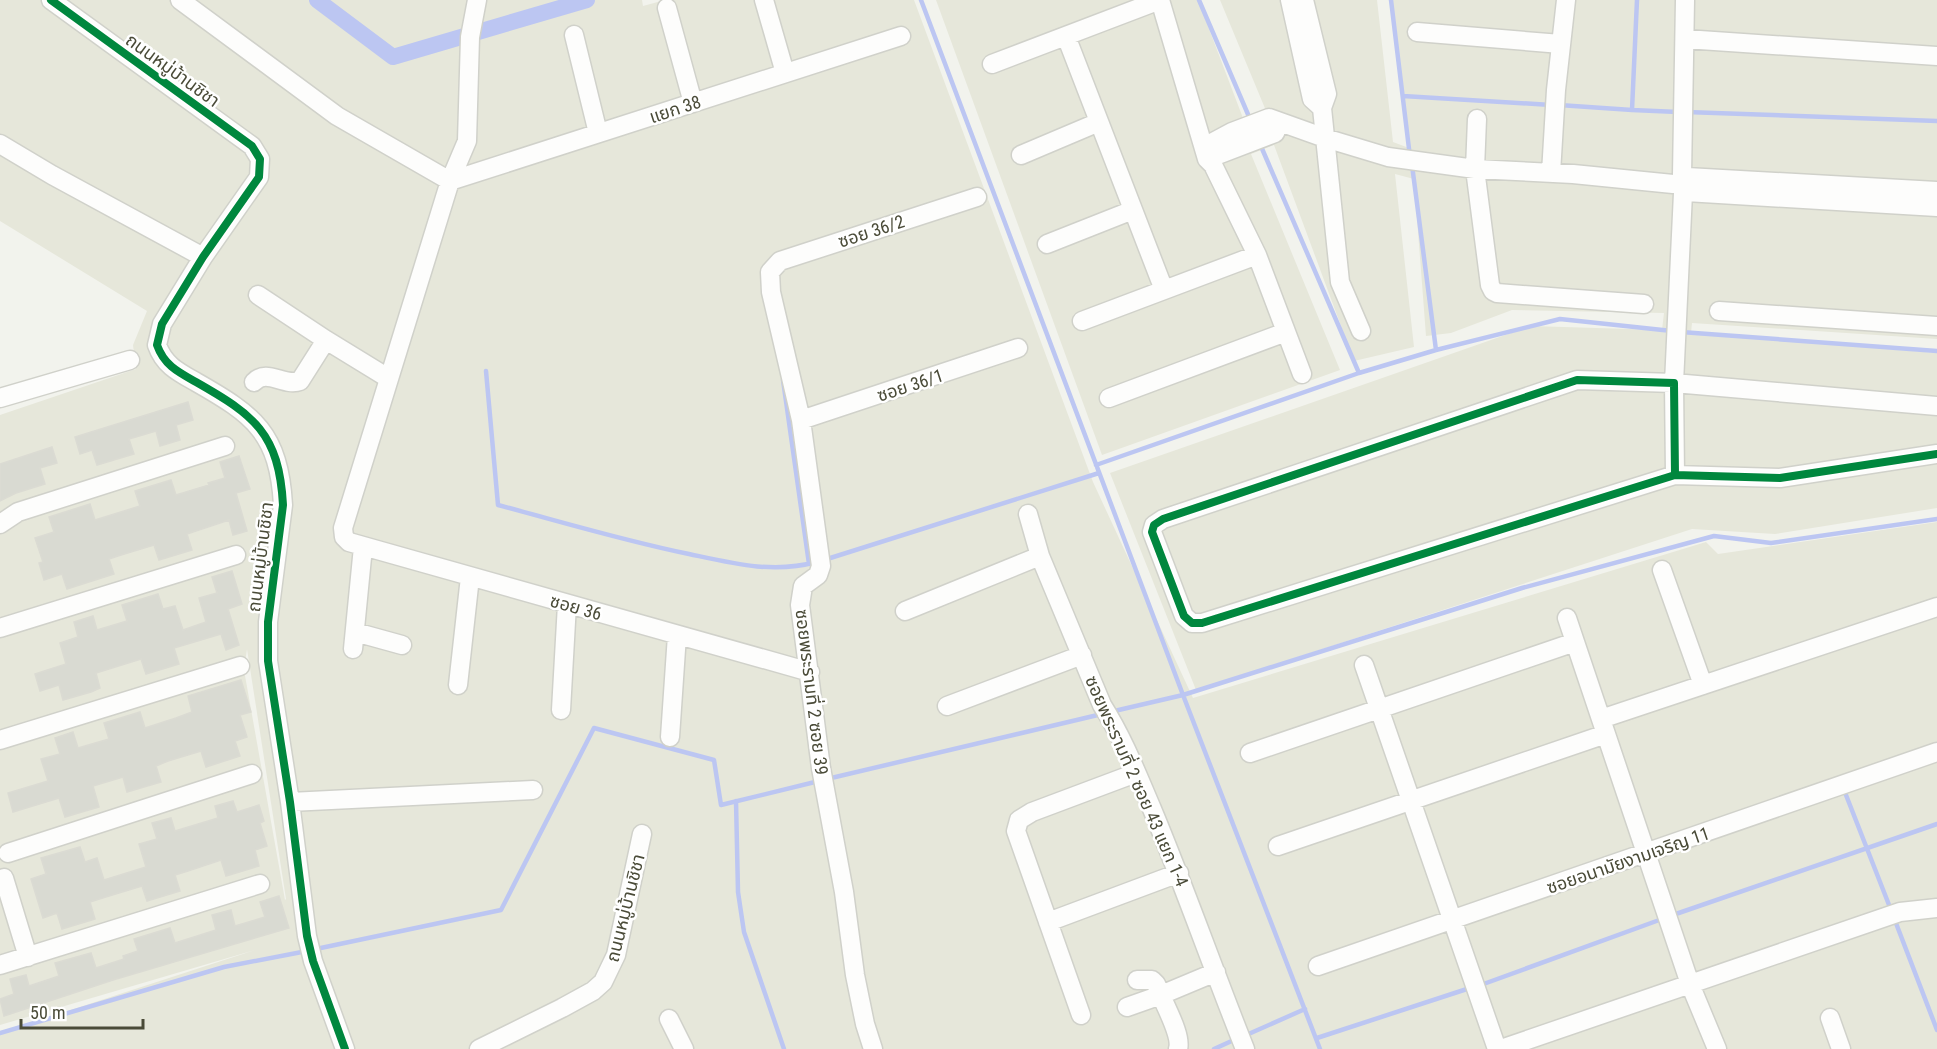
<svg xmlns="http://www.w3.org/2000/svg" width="1937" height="1049" font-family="'Roboto Condensed','Noto Sans Thai',sans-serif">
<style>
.residential{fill:#e6e7da;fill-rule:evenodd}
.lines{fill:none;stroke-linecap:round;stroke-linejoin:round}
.stream{stroke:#bcc6f2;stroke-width:4.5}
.canal{stroke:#bcc6f2;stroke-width:16}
.building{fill:#d9dad2;stroke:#dbdbd3;stroke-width:1.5}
.street-casing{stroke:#d0d1ca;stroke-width:21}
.street{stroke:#fdfdfc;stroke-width:18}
.cycleway-casing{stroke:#fff;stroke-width:11}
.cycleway{stroke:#00873e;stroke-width:8}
.labels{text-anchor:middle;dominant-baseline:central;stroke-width:5;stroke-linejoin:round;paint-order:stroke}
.street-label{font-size:18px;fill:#4a4b38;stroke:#fff}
</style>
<rect width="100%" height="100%" fill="#f2f3ed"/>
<path class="residential" d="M0 0H642L643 6 665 0H914L1093 482 1193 698 1706 542 1718 554 1937 522V1049H0V1033L255 950 0 1025V415L136 369 133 345 147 311 0 221ZM247 649 286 899 285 900 244 670Z
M936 0H1198L1246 126 1269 118 1220 0H1377L1393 142 1409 148 1391 0H1937V339L1692 323 1691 333 1937 353V508L1775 534 1692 529 1196 690 1110 473 1531 326 1662 330 1664 313 1512 310 1451 333 1426 336 1414 179 1395 174 1414 347 1354 361 1274 145 1251 154 1340 370 1102 455Z"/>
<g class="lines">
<path class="stream" d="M921 0 1183 695 1320 1049
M1199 0 1250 119
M1391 0 1410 157
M1403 96 1551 105
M1559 105 1632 110 1637 0
M1632 110 1678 112
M1686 112 1937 121
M1260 144 1359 373
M1412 165 1436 350
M1681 332 1937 351
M486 371 498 505C562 522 625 541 689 554 731 563 773 574 816 562
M783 380 809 564
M1096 465 1359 373 1436 350 1560 319 1672 331
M824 560 1099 473
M1110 712 1183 695 1522 588 1714 536 1771 543 1937 519
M827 779 1102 714
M1846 795 1891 910
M736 801 738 892 744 932 784 1049
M1670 916 1937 824
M1894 918 1937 1030
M316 949 501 910 594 728 714 760 721 805 819 781
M1478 986 1662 919
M0 1033 224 967 307 951
M1244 1036 1305 1009
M1317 1038 1470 988
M1214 1049 1236 1039"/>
<path class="canal" d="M317 0 393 57 587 0"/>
</g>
<path class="building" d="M188 402 193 420 176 425 180 440 160 446 156 431 129 439 134 454 97 465 92 450 80 454 75 437Z
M52 447 57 463 40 468 45 484 16 493 0 501V464Z
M239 456 250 489 236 493 247 531 233 535 229 520 187 534 192 550 159 560 154 545 121 555 109 559 114 574 67 589 62 574 44 580 39 563 43 562 35 538 54 532 49 517 90 504 95 520 140 506 135 491 171 480 176 495 209 485 208 483 225 478 220 462Z
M232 571 242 604 228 609 239 645 226 650 221 634 174 648 179 664 146 674 141 659 96 673 100 688 91 692 63 700 59 685 40 691 35 674 66 664 60 643 78 637 74 622 93 616 97 630 127 621 122 605 158 594 163 609 175 606 183 630 206 622 199 598 217 593 212 577Z
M241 680 251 712 240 715 247 737 235 741 240 756 206 767 201 751 168 761 156 766 161 782 127 792 123 777 93 786 99 807 65 817 59 798 13 812 8 793 48 781 41 759 60 754 55 738 73 732 78 748 109 739 104 723 140 712 145 728 176 718 192 712 188 696Z
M233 801 237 812 259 805 264 821 260 823 267 846 255 850 259 866 226 876 221 860 188 871 175 875 180 891 147 901 142 886 109 896 90 902 95 919 62 929 57 913 43 918 31 879 46 874 41 858 80 847 85 862 97 858 104 880 146 867 139 844 157 839 152 823 171 818 175 831 218 818 215 806Z
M279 896 289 928 113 980 4 1016 0 999 14 994 10 979 26 975 29 986 59 976 55 963 91 953 96 968 124 959 123 956 138 951 134 939 170 928 175 943 216 930 212 915 231 910 235 926 265 917 260 902Z"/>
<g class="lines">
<defs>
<path id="street" d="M51 0 252 146 260 159 259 177 203 257 162 324 157 345C164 365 178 372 196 382 254 415 279 433 283 505L268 622V661L290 802 307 936 313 961 345 1049
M180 0 337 116 450 181 901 36
M477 0 470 37 467 141 450 181 343 528 344 537 349 542 810 672
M764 0 785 73
M1160 0 1207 159 1213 165 1257 255 1302 374
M1290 0 1312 99 1322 108
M1304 0 1327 94 1322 108 1340 282 1361 331
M667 8 693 103
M1417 32 1561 44
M574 35 598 133
M1066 36 1164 290
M1685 39 1937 56
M992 64 1160 0
M1477 119 1475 169 1490 285 1493 291 1497 293 1644 304
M0 144 52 175 203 257
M1204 147 1232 132 1269 118 1325 138 1388 157 1475 169 1573 174 1673 184
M1021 155 1099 122
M1207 159 1275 133 1279 123
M1551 173 1556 90 1566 0
M1682 175 1685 0
M1687 177 1937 191
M1686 192 1937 207
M1683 193 1674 383 1937 406
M1047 244 1133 210
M258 295 326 340 388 378
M1719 311 1937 326
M1082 321 1257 255
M254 382C267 368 284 387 300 381L326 340
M0 398 130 360
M1109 398 1286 332
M801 420 1018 348
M1675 475 1202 623H1192L1184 616 1152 532 1154 525 1163 519 1577 380 1674 383 1675 475 1780 478 1937 454
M1028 514 1040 556 1102 705C1123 738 1137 774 1152 809 1185 888 1213 969 1245 1049
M0 524 18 512 225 446
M1662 570 1703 685
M905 611 1040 556
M1567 618 1690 984 1717 1049
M0 628 236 555
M355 632 402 645
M353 649 363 547
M1364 665 1497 1049
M458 685 470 577
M947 706 1082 655
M561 710 567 604
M1601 719 1937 607
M670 737 677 635
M0 740 240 666
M1250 753 1575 642
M290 802 533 790
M1278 846 1606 734
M8 853 252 774
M4 878 28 957
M1048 922 1179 873
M0 965 260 884
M1318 966 1937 752
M1127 1007 1161 995 1156 984 1152 980H1137
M1081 1015 1016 831 1019 820 1032 812 1136 773
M1830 1018 1841 1049
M669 1019 684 1049
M479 1049 562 1008 593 991 603 982 616 955 642 834
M873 1049 865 1024 855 975 844 892 821 768 800 605 803 586 818 575 821 566 801 420 771 292 770 272 780 261 977 197
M1178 1049C1182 1036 1166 1008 1161 995L1216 972
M1501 1049 1900 912 1937 908"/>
</defs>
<use href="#street" class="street-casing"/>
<use href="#street" class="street"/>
<defs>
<path id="cycleway" d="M51 0 252 146 260 159 259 177 203 257 162 324 157 345C164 365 178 372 196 382 254 415 279 433 283 505L268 622V661L290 802 307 936 313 961 345 1049
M1675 475 1202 623H1192L1184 616 1152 532 1154 525 1163 519 1577 380 1674 383 1675 475 1780 478 1937 454"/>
</defs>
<use href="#cycleway" class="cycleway-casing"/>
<use href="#cycleway" class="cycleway"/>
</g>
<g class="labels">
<g class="street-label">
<text transform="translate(173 70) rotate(36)">ถนนหมู่บ้านชิชา</text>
<text transform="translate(675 109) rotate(-18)">แยก 38</text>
<text transform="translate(871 231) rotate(-18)">ซอย 36/2</text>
<text transform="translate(910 385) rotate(-18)">ซอย 36/1</text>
<text transform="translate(260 557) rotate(-83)">ถนนหมู่บ้านชิชา</text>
<text transform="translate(576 607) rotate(16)">ซอย 36</text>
<text transform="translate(812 692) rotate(83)">ซอยพระรามที่ 2 ซอย 39</text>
<text transform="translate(1137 781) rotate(66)">ซอยพระรามที่ 2 ซอย 43 แยก 1-4</text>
<text transform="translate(1628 860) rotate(-19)">ซอยอนามัยงามเจริญ 11</text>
<text transform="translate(625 908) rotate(-76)">ถนนหมู่บ้านชิชา</text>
</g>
</g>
<path d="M21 1019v9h122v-9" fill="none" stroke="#4a4b38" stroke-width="3"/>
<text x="30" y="1019" font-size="18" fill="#4a4b38" stroke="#ffffff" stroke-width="4.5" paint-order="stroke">50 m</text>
</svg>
